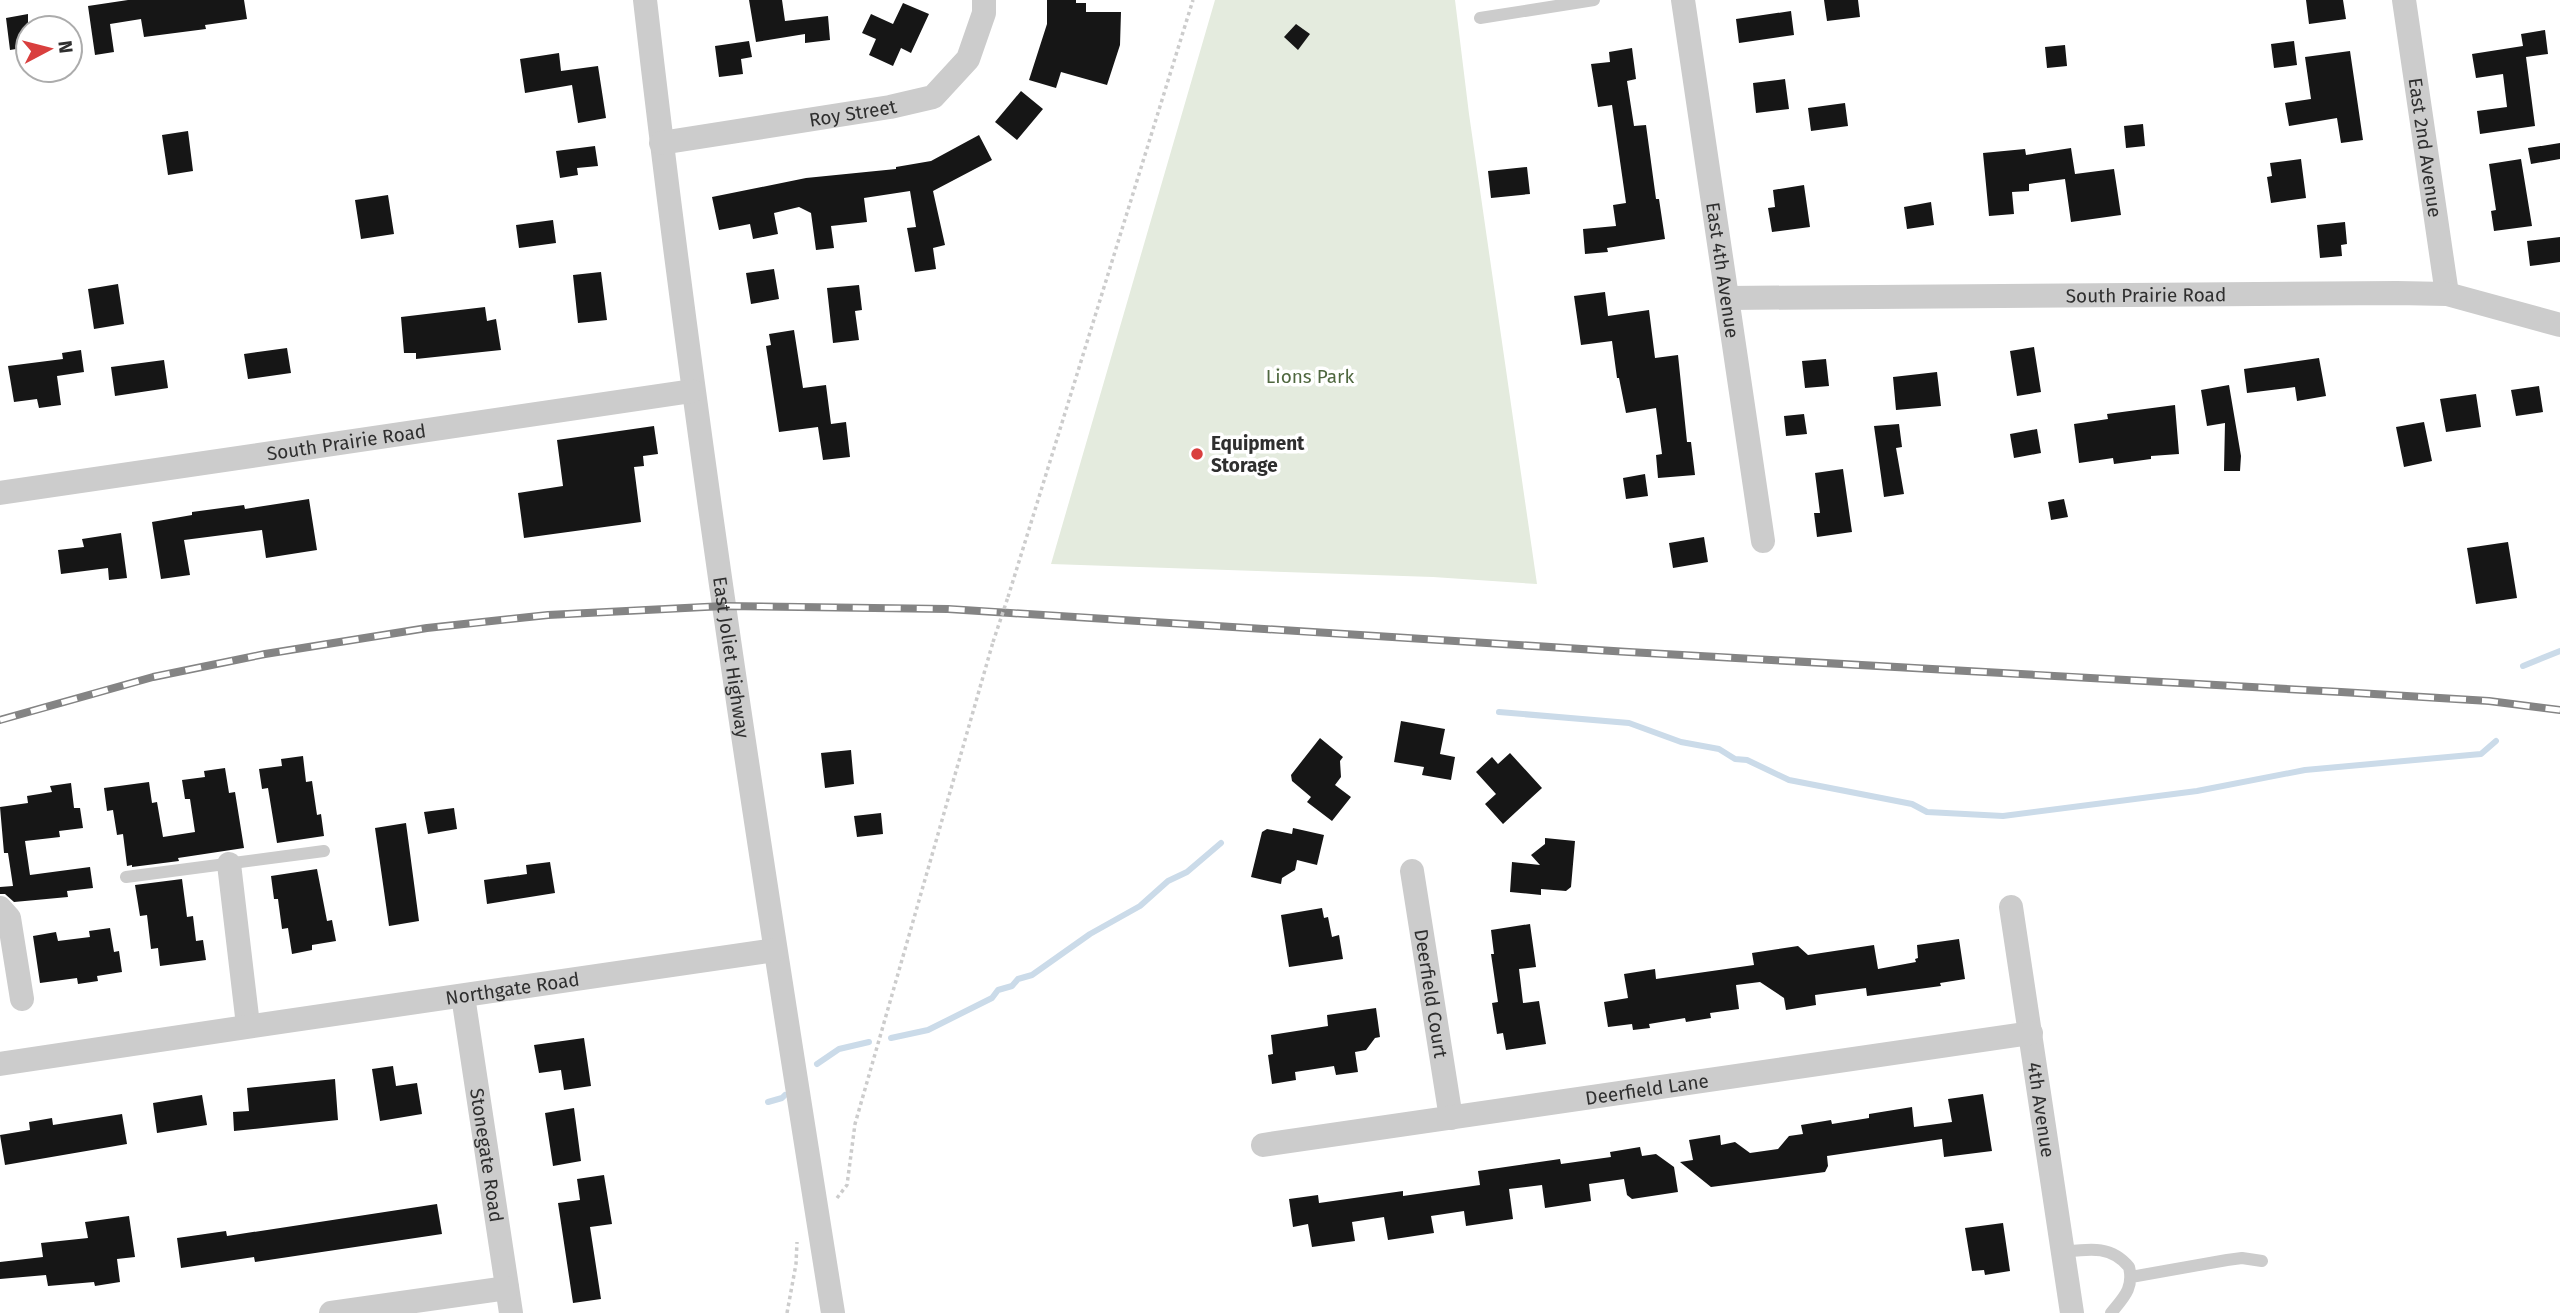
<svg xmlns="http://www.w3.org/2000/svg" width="2560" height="1313" viewBox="0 0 2560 1313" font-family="'Fira Sans',sans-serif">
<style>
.green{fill:#e4ebde}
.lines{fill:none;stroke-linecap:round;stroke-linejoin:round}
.stream{stroke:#cbdbe9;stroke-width:6}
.building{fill:#161616}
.path{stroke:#ccc;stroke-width:3.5;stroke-dasharray:3.5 3.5;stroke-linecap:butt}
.service{stroke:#ccc;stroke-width:12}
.minor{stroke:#ccc;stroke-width:24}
.rail-casing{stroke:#848484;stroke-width:8}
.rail{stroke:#fff;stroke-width:5;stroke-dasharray:16;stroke-linecap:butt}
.path-bridge{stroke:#ccc;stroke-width:3.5;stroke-dasharray:3.5 3.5;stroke-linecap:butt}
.poi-dot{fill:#d93f3e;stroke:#fff;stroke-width:2.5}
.labels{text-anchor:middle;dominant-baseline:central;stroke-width:7;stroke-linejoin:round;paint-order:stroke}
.street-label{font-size:19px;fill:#2f2f2f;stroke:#fff}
.park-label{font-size:19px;fill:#4f673f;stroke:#fff}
.poi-label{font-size:19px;font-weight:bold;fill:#2f2f2f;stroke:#fff;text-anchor:start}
</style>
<rect width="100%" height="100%" fill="#fff"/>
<!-- green -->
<path class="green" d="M1215 0H1455L1469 114 1537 584 1433 577 1051 564Z"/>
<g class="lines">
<!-- stream -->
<path class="stream" d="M2523 666 2560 651
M1499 712 1629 723 1681 742 1719 749 1735 759 1747 760 1789 780 1912 804 1927 812 2003 816 2197 791 2305 770 2481 754 2496 741
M891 1038 928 1030 992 998 998 990 1012 986 1018 979 1032 975 1090 934 1140 906 1168 881 1187 872 1221 843
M817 1064 839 1049 869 1042
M768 1102 782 1098 785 1095"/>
</g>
<!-- building -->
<path class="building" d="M128 0H244L247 19 205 25 206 29 144 37 141 19 110 24 114 52 95 55 88 6Z
M749 0H782L785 21 828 16 830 40 805 43V34L756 42Z
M1047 0H1076V3H1086V12H1121L1120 45 1107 85 1061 72 1056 88 1029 80 1047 24Z
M1824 0H1858L1860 17 1827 21Z
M2306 0H2343L2346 19 2309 24Z
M903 3 929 14 911 53 901 48 893 66 869 55 876 39 862 33 871 14 893 24Z
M1791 11 1794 35 1739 43 1736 19Z
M28 14V47L10 50 6 18Z
M1296 24 1310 34 1298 50 1284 37Z
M2545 30 2548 54 2526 57 2535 126 2480 134 2477 111 2507 107 2503 74 2476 78 2472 54 2523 46 2521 34Z
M749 41 752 57 741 59 743 74 719 77 715 46Z
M2294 41 2297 65 2274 68 2271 44Z
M2065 45 2067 66 2047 68 2045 47Z
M1632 48 1636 79 1627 81 1634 126 1646 125 1656 199H1659L1665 239 1607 248 1608 252 1585 254 1583 229 1616 226 1613 205 1626 203 1612 105 1598 107 1591 64 1610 62 1609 52Z
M2350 51 2363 140 2341 143 2337 118 2289 126 2285 103 2311 99 2305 57Z
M559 53 561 71 598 66 606 118 578 123 572 85 525 93 520 59Z
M1785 79 1789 109 1756 113 1753 83Z
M1021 91 1043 109 1017 140 995 122Z
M1845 103 1848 126 1811 131 1808 108Z
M2143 124 2145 146 2126 148 2124 126Z
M188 131 193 171 168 175 162 135Z
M979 135 992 160 933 191 945 245 933 248 936 269 915 272 907 228 916 227 910 191 864 198 867 222 831 226 834 248 816 250 811 213 799 207 774 213 778 234 753 239 750 224 719 230 712 197 806 178 896 169V167L931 161Z
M2560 143V159L2531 164 2528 148Z
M595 146 598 166 577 168 578 175 560 178 556 151Z
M2071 148 2075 174 2114 169 2121 215 2071 222 2065 179 2029 184V191L2012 192 2014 214 1989 216 1983 153 2025 149 2026 155Z
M2301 159 2306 198 2271 203 2267 177 2272 176 2270 163Z
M2521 159 2532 226 2494 231 2491 211 2496 210 2489 164Z
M1527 167 1530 194 1491 198 1488 171Z
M1804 185 1810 227 1772 232 1768 208 1775 207 1773 190Z
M388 195 394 234 361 239 355 200Z
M1931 202 1934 225 1907 229 1904 207Z
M553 220 556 243 519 248 516 225Z
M2345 222 2347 244 2341 245 2342 256 2320 258 2317 225Z
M2560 237V262L2530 266 2527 241Z
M774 269 779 299 751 304 746 273Z
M601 272 607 320 578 323 573 275Z
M118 284 124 324 94 329 88 289Z
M859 285 862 310 855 311 859 340 833 343 827 288Z
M1605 292 1608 316 1649 310 1655 358 1678 355 1687 442H1691L1695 475 1658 478 1656 455 1662 454 1656 408 1626 413 1619 378H1617L1612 341 1581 345 1574 296Z
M485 307 487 321 496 319 501 350 416 359V353H404L401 317Z
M794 330 803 388 826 385 831 424 846 422 850 457 823 460 818 427 779 432 766 346 771 345 769 334Z
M2034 347 2041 392 2017 396 2010 351Z
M287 348 291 373 248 379 244 354Z
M81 350 84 372 57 376 61 405 39 408 37 399 14 402 8 366 63 359 62 353Z
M2319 358 2326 396 2297 401 2295 387 2247 393 2244 369Z
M1826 359 1829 386 1805 388 1802 361Z
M164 360 168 388 115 396 111 367Z
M1937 372 1941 406 1896 410 1893 377Z
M2229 385 2241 456 2240 471H2224L2225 423 2207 426 2201 390Z
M2539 386 2543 412 2516 416 2511 390Z
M2476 394 2481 427 2446 432 2440 399Z
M2175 405 2179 454 2151 456V459L2114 464 2113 458 2079 463 2074 424 2108 419 2107 414Z
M1804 414 1807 434 1786 436 1784 416Z
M2424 422 2432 461 2404 467 2396 427Z
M1899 424 1902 447 1896 448 1904 494 1884 497 1874 426Z
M654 426 658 454 643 456 644 466 634 467 641 522 524 538 518 493 563 486 557 440Z
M2037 429 2041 453 2014 458 2010 434Z
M1843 469 1852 532 1817 537 1814 513H1820L1815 473Z
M1645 474 1648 496 1626 499 1623 478Z
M309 499 317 550 266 558 262 530 184 540 190 575 161 579 152 522 192 515V512L244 505 245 509Z
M2064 499 2068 517 2051 520 2048 502Z
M121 533 127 578 109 580 108 568 61 574 58 550 84 547 82 539Z
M1704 537 1708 562 1673 568 1669 543Z
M2508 542 2517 598 2476 604 2467 548Z
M1401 721 1445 729 1440 754 1455 757 1451 780 1422 775 1424 767 1394 762Z
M1320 738 1343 757 1340 761 1341 777 1335 785 1351 797 1332 821 1307 802 1311 797 1292 781 1291 775Z
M851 750 854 784 825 788 821 753Z
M1510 753 1542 788 1503 824 1485 804 1496 794 1476 772 1492 757 1498 764Z
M303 756 306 782 312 781 317 815 321 814 324 836 277 843 268 788 262 789 259 769 282 766 281 759Z
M225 768 229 793 235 792 244 848 178 858 179 861 132 867V865L127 866 123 834 117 835 113 810 107 811 104 788 149 782 152 803 157 802 163 837 195 832 190 799H185L182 780 205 777 204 771Z
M71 783 74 808H80L83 828 59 831 60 837 25 841 30 875 90 867 93 888 67 891 68 897 14 902 5 894H0V887L13 886 8 853H4L0 807 28 803 27 796 52 792 50 786Z
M454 808 457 829 428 834 424 812Z
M881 813 883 834 857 837 854 816Z
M406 823 419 921 389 926 375 828Z
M1293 828 1324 835 1317 865 1297 860 1295 870 1282 878 1281 884 1251 877 1262 832 1267 829 1292 834Z
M1545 838 1575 841 1571 887 1566 891 1541 889V895L1510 892 1512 862 1540 865 1531 855 1545 844Z
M550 862 555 893 487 904 484 880 527 874 526 865Z
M317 869 327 921 332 920 336 941 312 945V950L292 954 288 928 282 929 278 899H274L271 876Z
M182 879 187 917 193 916 196 941 203 940 206 960 160 966 158 948 151 949 147 915 140 916 135 885Z
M1322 908 1324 918 1328 917 1332 937 1339 935 1343 959 1289 967 1281 915Z
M1530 924 1536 967 1519 969 1523 1003 1539 1001 1546 1044 1506 1050 1503 1033 1497 1034 1492 1003 1498 1002 1491 954H1494L1491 930Z
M110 928 114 952 119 951 122 972 97 976 98 981 78 984 77 978 40 983 33 936 56 932 58 941 90 937 89 931Z
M1959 939 1965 979 1940 983 1941 986 1867 996 1866 988 1815 995 1816 1005 1786 1010 1784 998 1760 982 1736 985 1739 1009 1710 1013 1711 1018 1686 1022 1685 1018 1649 1024 1650 1028 1633 1030 1632 1024 1608 1027 1604 1002 1628 998 1624 974 1655 969 1656 979 1754 965 1752 953 1798 946 1808 955 1874 945 1878 969 1916 962 1915 959 1918 958 1917 945Z
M1376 1008 1380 1037 1375 1038 1366 1050 1355 1052 1358 1072 1336 1075 1334 1066 1295 1072 1296 1080 1272 1084 1268 1055 1273 1054 1271 1035 1328 1026 1327 1015Z
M584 1038 591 1086 564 1090 561 1070 539 1073 534 1045Z
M393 1066 396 1086 417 1083 422 1114 380 1121 372 1069Z
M335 1079 338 1120 234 1131 233 1112 249 1111 247 1088Z
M1983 1094 1992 1151 1944 1157 1942 1139 1827 1156 1828 1166 1825 1172 1711 1187 1680 1162 1693 1160 1689 1140 1720 1135 1721 1145 1735 1142 1750 1153 1778 1149 1789 1136 1803 1134 1801 1125 1831 1120 1832 1124 1869 1118V1114L1912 1107 1914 1127 1952 1122 1948 1099Z
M202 1095 207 1125 157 1133 153 1103Z
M574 1108 581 1161 553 1166 545 1113Z
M122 1114 127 1144 5 1165 0 1135 30 1130 29 1122 52 1118 53 1125Z
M1640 1147 1642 1156 1656 1154 1674 1167 1678 1192 1632 1199 1627 1195 1624 1179 1589 1184 1591 1201 1545 1208 1542 1185 1509 1189 1513 1219 1466 1226 1464 1211 1431 1216 1434 1233 1388 1240 1384 1217 1352 1222 1355 1241 1312 1247 1308 1224 1293 1227 1289 1199 1318 1195 1319 1203 1403 1191V1196L1480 1185 1478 1171 1560 1159 1561 1164 1611 1157 1610 1152Z
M604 1175 612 1224 590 1227 601 1299 573 1303 558 1203 580 1200 577 1179Z
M437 1204 442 1234 255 1262 254 1257 181 1268 177 1238 226 1231 227 1236Z
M129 1216 135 1257 117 1259 120 1282 95 1286 94 1282 48 1286 46 1275 0 1279V1262L43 1257 41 1243 88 1238 85 1222Z
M2003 1223 2010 1271 1985 1275 1984 1270 1972 1271 1965 1228Z"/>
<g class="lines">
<!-- path -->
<path class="path" d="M1008 597 1193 0
M837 1198 847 1185 855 1124 993 642
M787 1313 796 1264 797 1242"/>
<!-- service -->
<path class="service" d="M1480 18 1594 0
M126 877 324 851
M2063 1252C2089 1249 2111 1245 2129 1267 2134 1288 2124 1297 2111 1313
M2131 1277 2227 1260 2242 1258 2262 1261"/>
<!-- minor -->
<g class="minor">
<path id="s1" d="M645 0C695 439 763 876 833 1313"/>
<path id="s2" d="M1683 0 1763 541"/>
<path id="s3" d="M2404 0 2447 294"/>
<path id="s4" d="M661 143 890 107 933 97 968 59 984 13V0"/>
<path id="s5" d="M1728 298 2397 293 2447 294 2560 325"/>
<path id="s6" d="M0 493 692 391"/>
<path d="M229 864 248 1025"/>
<path id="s7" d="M1412 871 1451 1118"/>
<path id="s8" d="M2011 907 2072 1313"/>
<path d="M0 908 9 918 22 999"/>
<path id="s9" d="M463 996 511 1313"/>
<path id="s10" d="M0 1064C258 1024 517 988 775 950"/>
<path id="s11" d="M1263 1145 2031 1033"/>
<path d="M331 1313 507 1288"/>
</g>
<!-- rail casing -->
<g class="rail-casing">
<path id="rail" d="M0 720 153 677 265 654 427 628 548 615 724 606 948 609 1629 652 2341 692 2489 701 2560 710"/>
</g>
<!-- rail -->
<use href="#rail" class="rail"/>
<!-- path-bridge -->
<path class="path-bridge" d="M993 642 1008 597"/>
</g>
<!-- markers -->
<circle class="poi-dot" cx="1197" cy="454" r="7"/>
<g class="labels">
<!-- street labels -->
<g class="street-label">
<text stroke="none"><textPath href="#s4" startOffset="194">Roy Street</textPath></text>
<text stroke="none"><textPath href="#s3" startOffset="149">East 2nd Avenue</textPath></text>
<text stroke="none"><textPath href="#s2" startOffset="273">East 4th Avenue</textPath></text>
<text stroke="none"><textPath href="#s5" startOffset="418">South Prairie Road</textPath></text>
<text stroke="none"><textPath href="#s6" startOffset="350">South Prairie Road</textPath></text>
<text stroke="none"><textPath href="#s1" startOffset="663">East Joliet Highway</textPath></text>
<text stroke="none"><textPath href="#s10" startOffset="518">Northgate Road</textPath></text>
<text stroke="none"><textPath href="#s7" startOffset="124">Deerfield Court</textPath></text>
<text stroke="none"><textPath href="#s11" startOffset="388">Deerfield Lane</textPath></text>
<text stroke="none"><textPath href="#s8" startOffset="205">4th Avenue</textPath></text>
<text stroke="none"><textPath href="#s9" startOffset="161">Stonegate Road</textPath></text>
</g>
<!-- park labels -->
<g class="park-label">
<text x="1310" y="376">Lions Park</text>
</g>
<!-- poi labels -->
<g class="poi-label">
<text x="1211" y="443">Equipment<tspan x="1211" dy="22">Storage</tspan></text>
</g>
</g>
<!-- north arrow -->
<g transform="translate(49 49) rotate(83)"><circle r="33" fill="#ffffff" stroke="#acacac" stroke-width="2"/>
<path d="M0-5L12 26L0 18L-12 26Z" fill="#d93f3e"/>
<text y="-10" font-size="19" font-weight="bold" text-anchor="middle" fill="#2f2f2f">N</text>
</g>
</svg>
